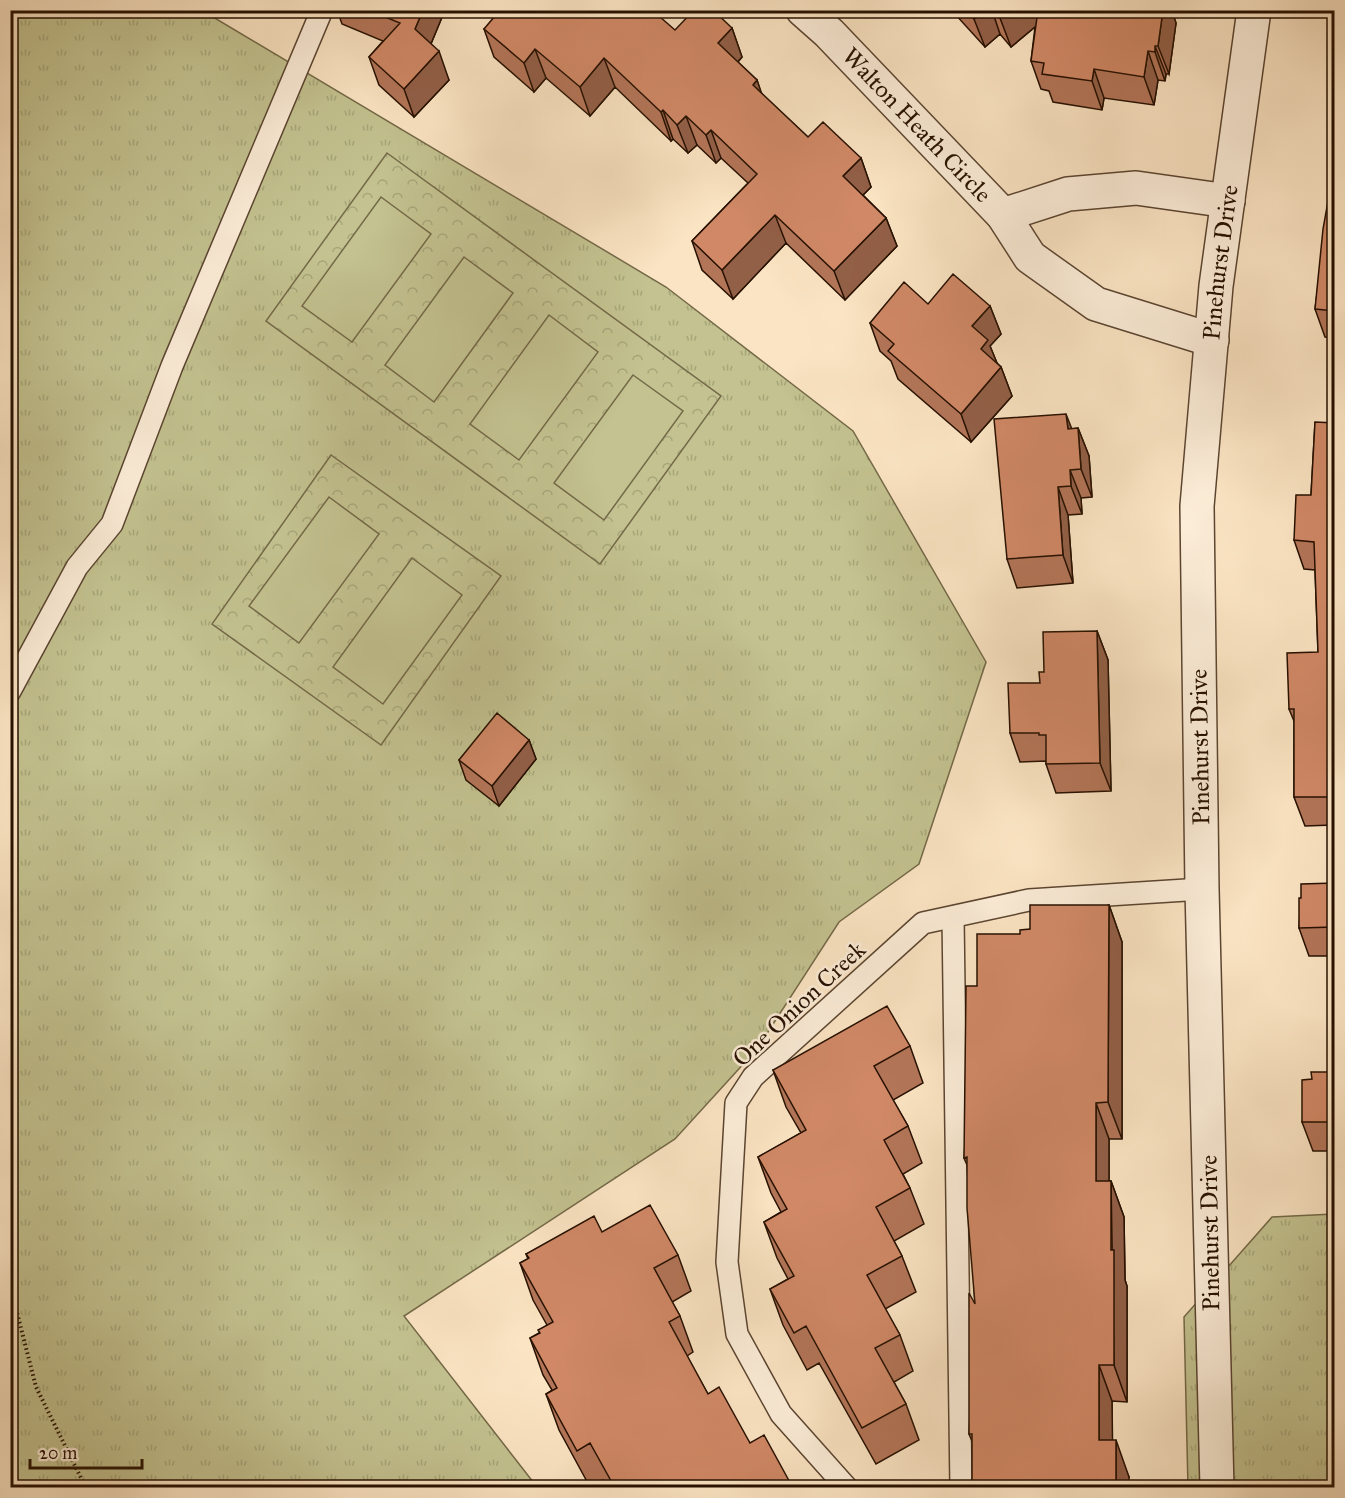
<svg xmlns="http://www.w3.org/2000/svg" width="1345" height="1498" viewBox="0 0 1345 1498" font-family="'IM FELL Great Primer',serif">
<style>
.grass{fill:url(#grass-tufts);stroke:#746948;stroke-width:1.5}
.park{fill:url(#park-crowns);stroke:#746948;stroke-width:1.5}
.pitch{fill:#c3c290;stroke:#746948;stroke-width:1.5}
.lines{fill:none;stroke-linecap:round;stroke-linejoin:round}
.service-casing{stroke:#5b4531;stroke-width:24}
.minor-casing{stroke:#5b4531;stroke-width:36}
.path{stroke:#261000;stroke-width:4;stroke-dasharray:1.5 3;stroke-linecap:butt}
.service{stroke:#fcedd8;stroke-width:21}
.minor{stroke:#fcedd8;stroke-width:33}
.wall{fill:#b37558;stroke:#261000;stroke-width:1.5}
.shaded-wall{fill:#925f47;stroke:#261000;stroke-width:1.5}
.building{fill:#d08866;stroke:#261000;stroke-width:1.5}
.labels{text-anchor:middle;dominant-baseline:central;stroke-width:5;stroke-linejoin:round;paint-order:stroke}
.street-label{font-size:24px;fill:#261000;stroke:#fcedd8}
</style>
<defs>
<pattern id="grass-tufts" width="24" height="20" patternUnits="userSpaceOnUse" patternTransform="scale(1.5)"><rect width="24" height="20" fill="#c3c290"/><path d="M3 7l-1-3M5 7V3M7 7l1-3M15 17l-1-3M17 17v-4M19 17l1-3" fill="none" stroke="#a7a67a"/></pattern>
<pattern id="park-crowns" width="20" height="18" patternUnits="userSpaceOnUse" patternTransform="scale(1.5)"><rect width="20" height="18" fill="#c3c290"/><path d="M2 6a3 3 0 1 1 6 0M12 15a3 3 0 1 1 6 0" fill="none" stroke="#a7a67a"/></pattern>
</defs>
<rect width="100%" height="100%" fill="#fbe4c3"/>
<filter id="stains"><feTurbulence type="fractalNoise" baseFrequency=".00333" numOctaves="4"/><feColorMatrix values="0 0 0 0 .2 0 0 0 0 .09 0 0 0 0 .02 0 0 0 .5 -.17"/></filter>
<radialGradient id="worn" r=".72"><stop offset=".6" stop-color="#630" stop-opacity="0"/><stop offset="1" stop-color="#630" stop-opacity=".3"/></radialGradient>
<!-- grass -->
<path class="grass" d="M11 11H203L666 287 853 431 986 662 919 864 839 922 757 1049 675 1139 404 1316 537 1487H11Z
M1334 1214V1487H1188L1184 1317 1272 1217Z"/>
<!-- park -->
<path class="park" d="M387 153 721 396 600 564 266 321Z
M331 455 501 576 381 745 212 624Z"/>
<!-- pitch -->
<path class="pitch" d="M381 197 431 234 352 342 302 306Z
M464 257 513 293 434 402 385 365Z
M549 315 598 352 519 460 470 424Z
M633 375 683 411 604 520 554 483Z
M329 497 379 534 299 643 249 606Z
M412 558 462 595 383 704 333 667Z"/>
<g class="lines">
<!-- service casing -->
<g class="service-casing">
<path id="service" d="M10 691 77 567 112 524 172 366 322 10
M953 917 961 1488
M847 1488 781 1414 737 1334 727 1262 736 1103 753 1077 923 923 1029 900 1202 889"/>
</g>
<!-- minor casing -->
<g class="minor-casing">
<g id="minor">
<path id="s1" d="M803 10 829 33 1003 215 1030 257 1096 304 1212 340"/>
<path d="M1003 215 1068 194 1136 188 1228 201"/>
<path id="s2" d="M1217 1488 1202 889 1197 506 1216 286 1254 10"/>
</g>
</g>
<!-- path -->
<path class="path" d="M10 1269 13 1297 36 1387 86 1488"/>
<!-- service -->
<use href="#service" class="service"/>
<!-- minor -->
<use href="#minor" class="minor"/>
</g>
<!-- wall -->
<path class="wall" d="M337 10H445L431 44 449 80 414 117 379 85 369 57 383 41 342 24Z
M949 10H1173L1174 14V17L1176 23 1169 74H1166L1165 81 1158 80 1154 105 1104 98 1102 110 1053 102 1049 91 1041 89 1031 61 1035 27 1011 47 1000 34 985 47 955 14 953 16Z
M732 28 742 57 738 62 757 80 761 93 808 137 861 158 871 187 863 195 886 218 897 246 845 300 786 243 733 299 702 270 692 241 748 183 721 158 716 163 697 145 688 153 673 139 671 141 615 87 590 116 546 78 534 92 494 57 484 29 675 30Z
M1335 144V338L1325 337 1315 309 1332 179Z
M928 304 990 306 1001 334 990 346 997 363 1001 367 1012 396 971 442 898 379 891 361 880 351 870 323Z
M1315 422 1333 825 1305 826 1294 797V721L1289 709 1318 652 1315 570 1304 569 1294 540 1311 495Z
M1078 428 1089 456 1092 497 1081 498 1082 514 1068 515 1073 583 1017 588 1007 559 1072 429Z
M1097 631 1108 660 1111 791 1056 793 1046 764V761L1020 762 1010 733 1040 683 1044 672Z
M529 740 536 759 499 806 466 780 459 760Z
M1335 883V956H1309L1299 928 1301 898Z
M1109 905 1122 942V1139H1109V1181H1111L1124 1217 1125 1280 1127 1286V1402L1112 1401V1440L1129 1477 972 1441 969 1434 975 1304 967 1165 964 1158 977 986 1020 934 1030 929Z
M910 1046 923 1083 893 1100 908 1126 922 1163 903 1174 910 1188 924 1224 894 1241 902 1256 916 1292 885 1309 900 1335 913 1371 894 1382 906 1404 919 1440 876 1464 819 1363 807 1370 783 1325 770 1289 788 1279 777 1258 764 1222 781 1212 771 1193 758 1157 801 1133 786 1107 773 1070Z
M1335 1072V1151H1313L1302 1122 1312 1079Z
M602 1232 678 1255 691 1291 672 1302 680 1316 693 1352 687 1356 708 1394 750 1443 793 1488H608L603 1480 590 1487 559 1430 546 1394 552 1390 543 1375 530 1338 539 1333 547 1325 533 1300 520 1263 528 1259 526 1254Z"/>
<!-- shaded-wall -->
<path class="shaded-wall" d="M423 10H445L425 58 415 29Z
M951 10H954L955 14 953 16Z
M984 10H992L1000 34 985 47 974 19Z
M1010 10H1045L1047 17 1011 47 1000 18Z
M1163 10H1173L1174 14V17L1176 23 1169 74 1158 46Z
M732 28 742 57 729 71 718 43Z
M1155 46 1166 74 1165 81 1155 52Z
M535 49 546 78 534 92 524 63Z
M439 51 449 80 414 117 404 89Z
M1148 51 1158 80 1154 105 1144 77Z
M604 58 615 87 590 116 580 87Z
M1094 69 1104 98 1102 110 1092 81Z
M757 80 767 109 753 85Z
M663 110 673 139 671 141 661 112Z
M686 116 697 145 688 153 677 125Z
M711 130 721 158 716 163 706 135Z
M861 158 871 187 854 204 843 176Z
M775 215 786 243 733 299 722 270Z
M886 218 897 246 845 300 834 271Z
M990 306 1001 334 990 346 999 368 991 377 972 326Z
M1001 367 1012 396 971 442 961 414Z
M1066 414 1077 442 1068 429Z
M1078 428 1089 456 1092 497 1081 469Z
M1070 470 1081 498 1082 514 1071 486Z
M1058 487 1068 515 1073 583 1063 555Z
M1097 631 1108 660 1111 791 1100 763Z
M529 740 536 759 499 806 492 786Z
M1109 905 1122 942V1139L1108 1102Z
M1096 1103 1109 1139V1218L1096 1181Z
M1111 1181 1124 1217 1125 1280 1127 1286V1402L1114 1365Z
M1099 1365 1112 1401 1113 1477 1099 1440Z
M1116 1440 1129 1477V1488H1116Z"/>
<!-- building -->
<path class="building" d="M368 10H423L415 29 439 51 404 89 369 57 400 23Z
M500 10H652L675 30 694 10H713L732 28 718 43 757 80 753 85 808 137 823 122 861 158 843 176 886 218 834 271 775 215 722 270 692 241 757 174 711 130 706 135 686 116 677 125 663 110 661 112 604 58 580 87 535 49 524 63 484 29Z
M967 10H984L974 19Z
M994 10H1010L1000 18Z
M1038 10H1163L1158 46H1155V52L1148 51 1144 77 1094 69 1092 81 1042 74 1044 63 1031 61Z
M1335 144V311L1315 309 1323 229 1332 179Z
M953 274 990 306 972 326 988 340 981 349 1001 367 961 414 888 351 894 344 870 323 904 282 928 304Z
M1066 414 1068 429 1078 428 1081 469 1070 470 1071 486 1058 487 1063 555 1007 559 994 419Z
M1315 422 1335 423V873L1332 797H1294V709H1289L1287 653 1318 652 1314 542 1294 540 1296 495H1311Z
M1097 631 1100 763 1046 764V735H1039V733H1010L1008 683H1040L1039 672H1044L1043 632Z
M497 713 529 740 492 786 459 760Z
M1335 883V927L1299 928V898H1301V884Z
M1030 905H1109L1108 1102 1096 1103V1181H1111V1250H1114V1365H1099V1440H1116V1488H972V1434H969V1293L975 1304 967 1208V1157L964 1158 966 986H977V934H1020V930L1030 929Z
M887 1006 910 1046 874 1066 908 1126 884 1140 910 1188 876 1207 902 1256 867 1275 900 1335 875 1348 906 1404 862 1428 806 1326 794 1333 770 1289 794 1276 764 1222 787 1209 758 1157 806 1130 773 1070Z
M1311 1072H1335V1122H1302V1080L1312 1079Z
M650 1205 678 1255 654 1268 680 1316 669 1322 708 1394 719 1387 750 1443 764 1435 793 1488H615L590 1443 577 1451 546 1394 557 1388 530 1338 540 1333 538 1330 553 1322 520 1263 529 1258 526 1254 594 1216 602 1232Z"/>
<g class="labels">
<!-- street labels -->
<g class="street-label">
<text stroke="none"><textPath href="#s1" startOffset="162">Walton Heath Circle</textPath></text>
<text stroke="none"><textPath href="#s2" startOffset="1227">Pinehurst Drive</textPath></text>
<text transform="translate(1200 747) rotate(-91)">Pinehurst Drive</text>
<text transform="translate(799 1004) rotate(-43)">One Onion Creek</text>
<text transform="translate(1210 1233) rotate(-91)">Pinehurst Drive</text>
</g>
</g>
<!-- margin -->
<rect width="1345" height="1498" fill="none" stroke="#fbe4c3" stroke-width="36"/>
<rect x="12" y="12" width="1321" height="1474" fill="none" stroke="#261000" stroke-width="3"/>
<rect x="18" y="18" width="1309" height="1462" fill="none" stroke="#261000" stroke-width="1.5"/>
<!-- scale -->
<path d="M30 1459v9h112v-9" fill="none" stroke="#261000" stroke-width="3"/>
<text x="39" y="1459" font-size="18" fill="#261000" stroke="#fcedd8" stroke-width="4.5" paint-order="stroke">20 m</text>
<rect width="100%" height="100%" filter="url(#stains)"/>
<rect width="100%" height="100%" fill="url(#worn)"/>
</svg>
